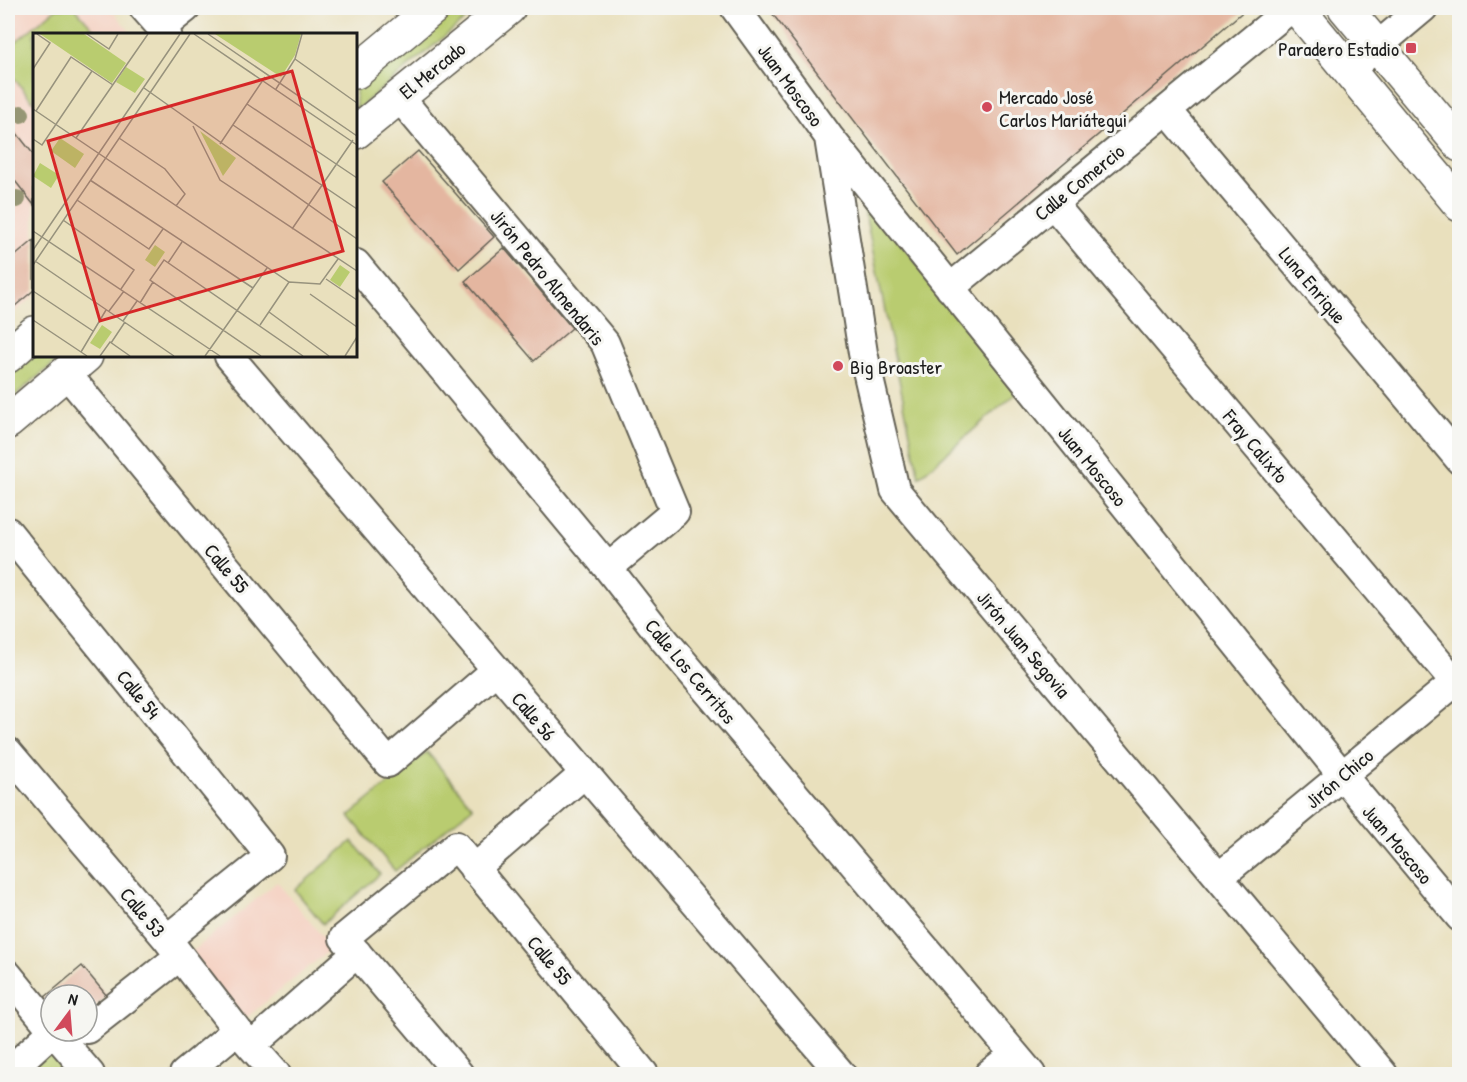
<svg xmlns="http://www.w3.org/2000/svg" width="1467" height="1082" viewBox="0 0 1467 1082" font-family="'Patrick Hand',sans-serif">
<style>
.built{fill:#f5d2c3}
.green{fill:#b9cc6f;stroke:#6a7446;stroke-width:1.5}
.building{fill:#e4b6a0}
.lines{fill:none;stroke-linecap:round;stroke-linejoin:round}
.minor-casing{stroke:#646154;stroke-width:32}
.secondary-casing{stroke:#646154;stroke-width:36}
.minor{stroke:#fff;stroke-width:28}
.secondary{stroke:#fff;stroke-width:33}
.tree{fill:#969674}
.poi-dot{fill:#d1495b;stroke:#f6f6f2;stroke-width:2}
.labels{text-anchor:middle;dominant-baseline:central;stroke-width:6;stroke-linejoin:round;paint-order:stroke}
.poi-label{font-size:20px;fill:#1c1c1c;stroke:#f6f6f2;text-anchor:start}
.street-label{font-size:20px;fill:#1c1c1c;stroke:#f6f6f2}
.inset-road{fill:none;stroke:#97927d;stroke-width:1.5}
.view{fill:#d62828;fill-opacity:0.15;stroke:#d62828;stroke-width:3}
.inset-edge{fill:none;stroke:#1c1c1c;stroke-width:3}
</style>
<rect width="100%" height="100%" fill="#f6f6f2"/>
<filter id="ink" filterUnits="userSpaceOnUse"><feTurbulence type="fractalNoise" baseFrequency=".0167" numOctaves="2"/><feDisplacementMap in="SourceGraphic" scale="12" xChannelSelector="R" yChannelSelector="G"/><feConvolveMatrix kernelMatrix="1 2 1 2 8 2 1 2 1" color-interpolation-filters="sRGB"/></filter>
<filter id="wash" filterUnits="userSpaceOnUse"><feTurbulence type="fractalNoise" baseFrequency=".008" numOctaves="4" result="noise"/><feDisplacementMap in="SourceGraphic" scale="24" xChannelSelector="R" yChannelSelector="G"/><feGaussianBlur stdDeviation="1.35" result="paint"/><feColorMatrix in="noise" values="0 0 0 0 0 0 0 0 0 0 0 0 0 0 0 0 0 1.4 0 .05"/><feComposite in="paint" operator="in"/></filter>
<g filter="url(#wash)">
<rect width="100%" height="100%" fill="#e9e0bd"/>
<!-- built -->
<path class="built" d="M21 8H110L132 34H34V296L8 318V19Z
M277 882 332 948 241 1022 187 956Z"/>
<!-- green -->
<path class="green" d="M57 8H75L98 34H34V103L8 71V48Z
M447 8H479L356 110V84Z
M860 189 1016 393 919 477Z
M34 348V356H63L8 401V370Z
M427 752 473 807 395 871 349 816Z
M352 841 380 874 323 924 295 890Z
M51 1050 72 1074H23Z"/>
<g id="blocks">
<!-- building -->
<path class="building" d="M768 8H1245L1246 9 957 255Z
M8 122 34 155V205L8 172Z
M418 151 494 237 459 269 382 182Z
M34 240V290L8 312V262Z
M504 248 572 328 534 361 465 281Z
M82 966 107 996 87 1013V995H51V1018L38 1003Z"/>
</g>
</g>
<g filter="url(#ink)">
<use href="#blocks" fill-opacity="0" stroke="#646154" stroke-width="1.5"/>
<g class="lines">
<!-- minor casing -->
<g class="minor-casing">
<path id="minor" d="M144 8 167 34
M735 8 829 137 1342 775 1460 917
M161 28 186 8
M1349 70 1423 8
M399 97 605 343 675 512 608 568
M1167 110 1460 460
M829 138 863 353 895 490 1383 1074
M1053 204 1460 688
M356 264 608 568 661 636 1031 1074
M950 288 1291 8
M229 356 841 1074
M66 373 388 763 496 670
M8 532 270 856 167 939
M8 752 167 939 237 1030 276 1074
M474 869 584 774
M1219 877 1460 678
M8 975 51 1028
M87 1029 180 956
M53 1031 90 1074
M251 1046 357 953
M8 1072 53 1031
M184 1074 237 1030
M459 1074 344 938 456 846 644 1074
M989 1074 1013 1055"/>
</g>
<!-- secondary casing -->
<g class="secondary-casing">
<path id="secondary" d="M1297 8 1460 205
M1345 8 1460 145
M356 72 433 8
M356 132 509 8
M8 356 34 333
M8 422 86 356"/>
</g>
<!-- minor -->
<use href="#minor" class="minor"/>
<!-- secondary -->
<use href="#secondary" class="secondary"/>
</g>
<!-- trees -->
<g class="tree">
<circle cx="21" cy="114" r="9"/>
<circle cx="17" cy="199" r="9"/>
</g>
</g>
<!-- markers -->
<g class="poi-dot">
<rect x="1405" y="42" width="12" height="12" rx="3"/>
<circle cx="987" cy="107" r="6"/>
<circle cx="838" cy="366" r="6"/>
</g>
<g class="labels">
<!-- poi labels -->
<g class="poi-label">
<text x="1399" y="48" text-anchor="end">Paradero Estadio</text>
<text x="999" y="96">Mercado José<tspan x="999" dy="23">Carlos Mariátegui</tspan></text>
<text x="850" y="366">Big Broaster</text>
</g>
<!-- street labels -->
<g class="street-label">
<text transform="translate(432 70) rotate(-39)">El Mercado</text>
<text transform="translate(791 85) rotate(54)">Juan Moscoso</text>
<text transform="translate(1079 182) rotate(-39)">Calle Comercio</text>
<text transform="translate(548 277) rotate(51)">Jirón Pedro Almendaris</text>
<text transform="translate(1313 285) rotate(50)">Luna Enrique</text>
<text transform="translate(1256 446) rotate(50)">Fray Calixto</text>
<text transform="translate(1093 466) rotate(51)">Juan Moscoso</text>
<text transform="translate(227 568) rotate(50)">Calle 55</text>
<text transform="translate(1024 644) rotate(50)">Jirón Juan Segovia</text>
<text transform="translate(691 671) rotate(50)">Calle Los Cerritos</text>
<text transform="translate(139 694) rotate(51)">Calle 54</text>
<text transform="translate(534 716) rotate(50)">Calle 56</text>
<text transform="translate(1339 778) rotate(-40)">Jirón Chico</text>
<text transform="translate(1398 844) rotate(50)">Juan Moscoso</text>
<text transform="translate(143 912) rotate(50)">Calle 53</text>
<text transform="translate(550 960) rotate(50)">Calle 55</text>
</g>
</g>
<!-- overview -->
<g transform="translate(33 33)">
<rect width="324" height="324" fill="#e9e0bd"/>
<path d="M7 1H51L93 30 79 50ZM182 1H268L262 22 248 44ZM93 34 112 46 102 60 83 49ZM167 98 203 125 190 143ZM27 105 51 121 42 135 18 118ZM7 130 26 142 18 155 0 143ZM122 212 132 219 122 234 112 227ZM307 232 317 239 307 254 297 247ZM69 292 79 299 67 316 57 310Z" fill="#b9cc6f"/>
<path class="inset-road" d="M54 1 76 16 85 1M161 1 324 112M175 1 324 103M262 26 324 70M0 36 17 10 4 1M111 55 324 206M243 56 262 26 269 1M214 71 324 145M0 76 256 249 287 251 305 226M3 78 38 24 80 52M200 92 324 176M160 93 187 147 324 238M43 105 115 1M86 105 132 136 152 161 143 173M0 106 9 112 59 38M187 111 232 44M57 147 220 255M44 167 116 216 130 196M30 187 101 237 88 256M259 196 320 107M0 198 187 323M0 217 147 1M2 228 141 323M135 230 149 209M0 232 157 1M293 246 324 267M0 258 60 298M277 261 324 294M107 270 120 249M76 278 91 258M236 279 296 323M0 287 54 323M90 288 104 268M227 292 256 249M78 310 92 289M48 319 73 277M67 323 77 309 97 323M172 323 234 235M228 323 117 247 131 227 270 323M312 323 324 304"/>
<path class="view" d="M259 38 310 218 67 288 15 108Z"/>
<rect width="324" height="324" class="inset-edge"/>
</g>
<!-- margin -->
<rect width="1467" height="1082" fill="none" stroke="#f6f6f2" stroke-width="30"/>
<!-- north arrow -->
<g transform="translate(69 1013) rotate(16)"><circle r="28" fill="#f6f6f2" stroke="#9f9f9c" stroke-width="1.5"/>
<path d="M0-4.5L10 22L0 15L-10 22Z" fill="#d1495b"/>
<text y="-9" font-size="16" font-weight="bold" text-anchor="middle" fill="#1c1c1c">N</text>
</g>
</svg>
